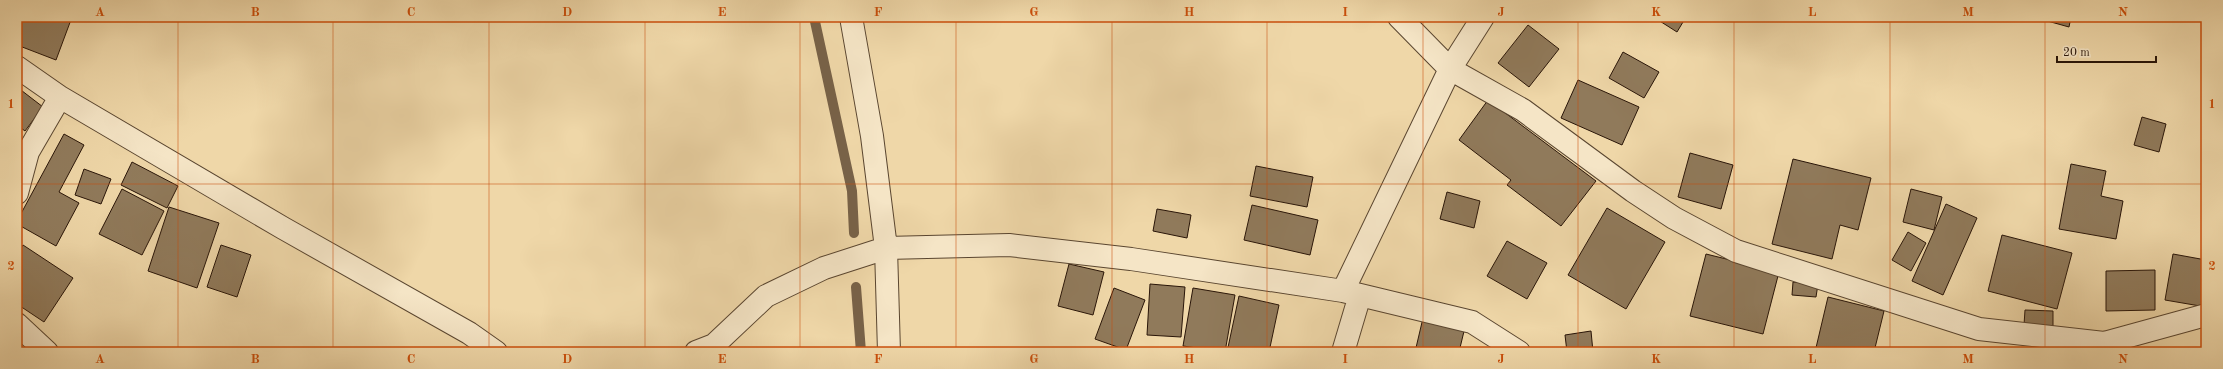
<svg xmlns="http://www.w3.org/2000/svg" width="2223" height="369" viewBox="0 0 2223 369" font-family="'Old Standard TT',serif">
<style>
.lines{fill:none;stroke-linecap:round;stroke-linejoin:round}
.stream{stroke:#786248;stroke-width:10}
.building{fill:#907a5b;stroke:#291508}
.minor-casing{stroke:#5a4630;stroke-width:24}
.minor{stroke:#f5e5c6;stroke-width:22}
.grid{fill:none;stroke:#cb4f0b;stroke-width:1;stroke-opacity:0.55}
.neatline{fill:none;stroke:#cb4f0b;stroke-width:1.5}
.grid-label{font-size:13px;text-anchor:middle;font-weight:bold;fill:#cb4f0b}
</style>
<rect width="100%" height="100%" fill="#efd7a8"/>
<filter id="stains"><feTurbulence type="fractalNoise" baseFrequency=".005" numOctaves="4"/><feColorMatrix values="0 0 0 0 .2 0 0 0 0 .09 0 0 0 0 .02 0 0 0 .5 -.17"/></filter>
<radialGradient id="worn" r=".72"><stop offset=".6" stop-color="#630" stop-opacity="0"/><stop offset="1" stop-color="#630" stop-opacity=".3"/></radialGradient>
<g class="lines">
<!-- stream -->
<path class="stream" d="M814 17 852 191 854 233
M856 287 861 352"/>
</g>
<!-- building -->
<path class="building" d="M20 17H72L56 60 17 45V24Z
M1656 17H1686L1677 32 1655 18Z
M2033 17H2071L2069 27Z
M1528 25 1559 49 1529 87 1498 63Z
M1623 52 1659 72 1644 98 1609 78Z
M1578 80 1639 107 1622 145 1561 118Z
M17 87 43 107 25 131 17 125Z
M1488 100 1596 181 1561 226 1507 185 1511 180 1459 140Z
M2142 117 2166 124 2159 152 2134 145Z
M64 134 84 145 59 192 79 203 56 246 17 224V221Z
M1690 153 1733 165 1721 209 1678 197Z
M1793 159 1871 178 1858 230 1840 225 1832 259 1772 244Z
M132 162 178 186 167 208 121 185Z
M2071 164 2106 171 2101 196 2123 201 2116 239 2059 229Z
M1256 166 1313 177 1307 207 1250 196Z
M84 169 111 179 101 204 75 195Z
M122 189 164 211 142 255 99 234Z
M1911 189 1942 197 1934 230 1903 222Z
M1447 192 1480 201 1474 228 1440 219Z
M1946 204 1977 218 1943 295 1912 281Z
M1252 205 1318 220 1310 255 1244 240Z
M169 207 219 223 197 288 148 271Z
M1607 208 1665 242 1626 309 1568 275Z
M1157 209 1191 215 1187 238 1153 231Z
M1908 232 1926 243 1911 271 1892 260Z
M2002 235 2072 253 2057 309 1988 291Z
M1507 241 1547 263 1527 299 1487 276Z
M23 245 73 278 44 322 17 304V254Z
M221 245 251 255 237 297 207 287Z
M1706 254 1779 272 1763 334 1690 316Z
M2173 254 2206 260V307L2165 300Z
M1069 264 1104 272 1093 315 1058 306Z
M2155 270V310L2106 311V271Z
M1793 282 1818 284 1816 297 1792 295Z
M1150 284 1185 287 1181 337 1147 335Z
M1114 288 1145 300 1126 350 1095 339Z
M1193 288 1235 295 1225 352 1183 346Z
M1239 296 1279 305 1269 352H1227Z
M1828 297 1884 311 1874 352H1815Z
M2025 310 2053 311V326L2024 325Z
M1423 318 1465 327 1459 352H1415Z
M1591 331 1593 352H1567L1565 335Z
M17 344 26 352H17Z"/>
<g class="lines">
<!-- minor casing -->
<g class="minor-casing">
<path id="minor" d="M851 17 872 136 886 248 889 352
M1399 17 1450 69 1523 110 1633 191 1674 218 1736 251 1979 329 2104 343 2206 315
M17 67 60 97 283 228 469 333 496 352
M17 193 28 152 60 97
M1360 295 1472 322 1519 352
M17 324 47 352
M696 352 714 345 766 296 824 268 886 248 1009 245 1131 259 1343 291
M1343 352 1360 295 1343 291 1450 69 1483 17"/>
</g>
<!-- minor -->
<use href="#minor" class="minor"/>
</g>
<!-- grid -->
<path class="grid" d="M178 17V352M333 17V352M489 17V352M645 17V352M800 17V352M956 17V352M1112 17V352M1267 17V352M1423 17V352M1578 17V352M1734 17V352M1890 17V352M2045 17V352M17 184H2206"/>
<!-- margin -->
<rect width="2223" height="369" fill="none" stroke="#efd7a8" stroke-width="44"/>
<!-- scale -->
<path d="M2057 56v6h99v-6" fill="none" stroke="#291508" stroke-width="2"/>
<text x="2063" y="56" font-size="12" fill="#291508" stroke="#f5e5c6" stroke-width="3" paint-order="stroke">20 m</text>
<rect x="22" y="22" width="2179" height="325" class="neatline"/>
<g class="grid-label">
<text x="100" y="16">A</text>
<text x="255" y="16">B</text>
<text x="411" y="16">C</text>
<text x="567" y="16">D</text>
<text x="722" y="16">E</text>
<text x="878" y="16">F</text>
<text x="1034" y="16">G</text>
<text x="1189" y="16">H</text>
<text x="1345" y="16">I</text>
<text x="1501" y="16">J</text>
<text x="1656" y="16">K</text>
<text x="1812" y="16">L</text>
<text x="1968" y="16">M</text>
<text x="2123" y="16">N</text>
<text x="11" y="108">1</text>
<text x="2212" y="108">1</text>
<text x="11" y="270">2</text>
<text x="2212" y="270">2</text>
<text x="100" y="363">A</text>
<text x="255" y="363">B</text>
<text x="411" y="363">C</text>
<text x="567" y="363">D</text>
<text x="722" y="363">E</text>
<text x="878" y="363">F</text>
<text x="1034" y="363">G</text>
<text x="1189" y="363">H</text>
<text x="1345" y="363">I</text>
<text x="1501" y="363">J</text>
<text x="1656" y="363">K</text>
<text x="1812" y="363">L</text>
<text x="1968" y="363">M</text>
<text x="2123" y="363">N</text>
</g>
<rect width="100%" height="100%" filter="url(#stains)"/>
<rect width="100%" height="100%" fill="url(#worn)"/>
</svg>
